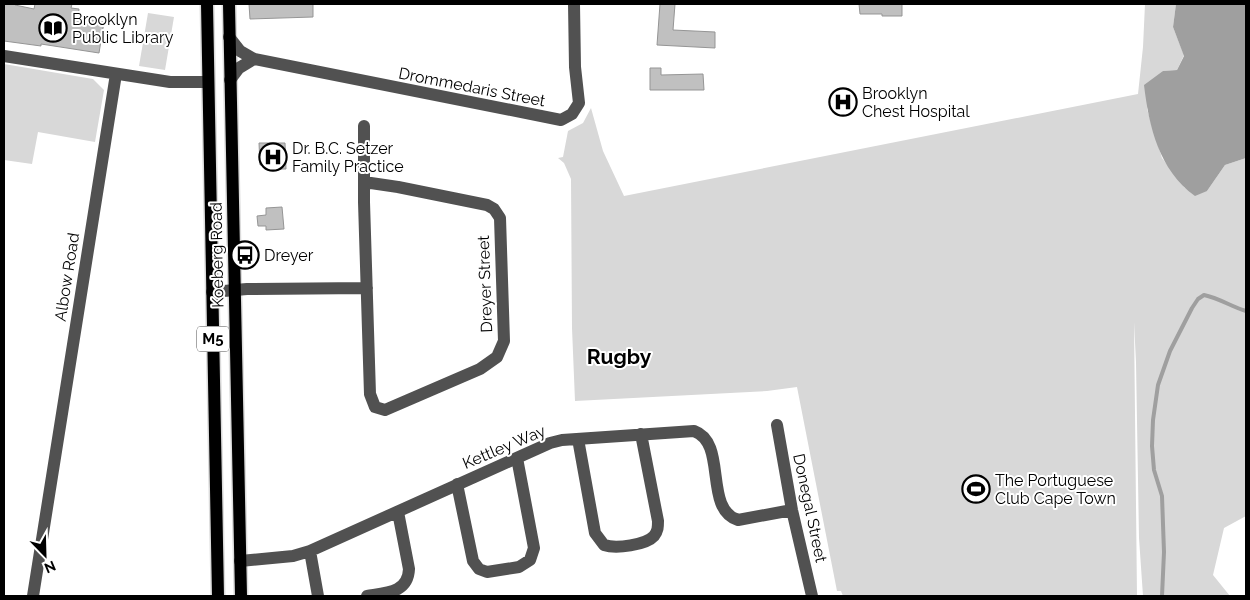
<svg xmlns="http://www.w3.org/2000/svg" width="1250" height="600" viewBox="0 0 1250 600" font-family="Raleway,sans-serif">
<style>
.green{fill:#d8d8d8}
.water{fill:#9f9f9f}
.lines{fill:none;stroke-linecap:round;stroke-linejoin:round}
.stream{stroke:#9f9f9f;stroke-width:4}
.building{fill:#c0c0c0;stroke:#959595}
.major-casing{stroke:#dbdbdb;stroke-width:15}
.minor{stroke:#515151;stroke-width:12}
.major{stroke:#000;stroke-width:12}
.labels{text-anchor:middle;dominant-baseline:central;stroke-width:4;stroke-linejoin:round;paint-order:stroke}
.shield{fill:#fff;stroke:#4c4c4c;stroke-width:1}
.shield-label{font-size:15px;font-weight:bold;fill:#000}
.poi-label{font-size:16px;fill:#000;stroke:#fff;text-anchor:start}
.street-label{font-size:16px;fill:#000;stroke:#fff}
.district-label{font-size:21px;font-weight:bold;fill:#000;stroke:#fff}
</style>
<rect width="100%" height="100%" fill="#fff"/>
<!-- green -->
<path class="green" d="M1145 4H1176L1173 27 1184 55 1177 70 1163 71 1147 109 1162 158 1185 188 1207 191 1225 165 1246 158V516L1224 528 1213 575 1230 596H1143L1139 538 1136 362 1134 322 1137 596H843L841 591H837L797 387 767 391 575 401 572 328 571 179 564 163 558 158 563 157 568 131 583 123 591 108 603 151 624 196 1138 94 1143 47Z
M148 13 174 17 165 70 139 66Z
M4 64 93 79 104 90 95 142 38 132 32 164 4 160Z"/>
<!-- water -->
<path class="water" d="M1176 4H1246V158L1225 165 1207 191 1195 196C1159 170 1149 127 1144 85L1163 71 1177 70 1184 56 1173 27Z"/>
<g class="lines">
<!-- stream -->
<path class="stream" d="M1162 596 1164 552 1162 496 1154 470 1152 446 1153 420 1158 385 1170 351 1192 308 1198 299 1204 295C1219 298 1232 307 1246 311"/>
</g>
<!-- building -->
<path class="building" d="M4 4H15V5L34 9 35 4H72L71 8 79 9 78 18 104 22 99 53 41 44V46L4 41Z
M249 4H313V17L250 19Z
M660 4H675L673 30 715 32V48L657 45Z
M859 4H902V16H882V14H860Z
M650 68H661V75L703 74 704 90H650Z
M259 143H285L286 169H272V165H260Z
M282 207 284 229 266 230V226H258L257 216 266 215V208Z"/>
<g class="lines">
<!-- major casing -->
<g class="major-casing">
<path id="major" d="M207 4 218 596
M229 4 241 596"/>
</g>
<!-- minor -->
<path class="minor" d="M229 37 240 51 254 59 561 120 572 114 579 103 575 67 574 4
M4 56 170 82H208
M230 80 239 68 254 59
M364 126V202L370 394 375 407 385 410 480 369 497 357 504 341 500 218 494 209 487 205 398 187 364 182
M212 292 247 289 367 288
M777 425 792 510 812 596
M578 439 595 533 604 545C616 549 646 545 654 536 658 531 658 527 658 521L641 434
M457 484 473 561 479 569 487 572 519 567 530 560 534 548 517 458
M310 551 318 596
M240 561 293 556 310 551 550 443 562 440 694 431C728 443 703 509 738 520L792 510
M33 596 116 74
M367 596C386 593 408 593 409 569L398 512"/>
<!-- major -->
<use href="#major" class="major"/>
</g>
<!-- icons -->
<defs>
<g id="library-ring" transform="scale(1.4375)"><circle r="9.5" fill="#fff" stroke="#000" stroke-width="1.5"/><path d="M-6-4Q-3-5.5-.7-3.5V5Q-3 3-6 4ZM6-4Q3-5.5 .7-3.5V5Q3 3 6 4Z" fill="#000"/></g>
<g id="hospital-ring" transform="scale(1.4375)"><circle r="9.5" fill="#fff" stroke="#000" stroke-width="1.5"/><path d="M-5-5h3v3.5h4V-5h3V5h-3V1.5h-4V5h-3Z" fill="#000"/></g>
<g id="bus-ring" transform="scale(1.4375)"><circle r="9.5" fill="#fff" stroke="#000" stroke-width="1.5"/><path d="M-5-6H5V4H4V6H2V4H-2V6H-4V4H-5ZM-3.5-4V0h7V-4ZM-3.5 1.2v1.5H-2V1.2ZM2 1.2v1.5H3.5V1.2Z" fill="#000"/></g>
<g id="stadium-ring" transform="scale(1.4375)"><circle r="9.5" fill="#fff" stroke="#000" stroke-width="1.5"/><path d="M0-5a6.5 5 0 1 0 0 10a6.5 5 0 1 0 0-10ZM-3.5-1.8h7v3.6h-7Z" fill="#000"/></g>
</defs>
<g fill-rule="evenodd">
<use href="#library-ring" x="53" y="28"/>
<use href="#hospital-ring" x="843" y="102"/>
<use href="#hospital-ring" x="273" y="157"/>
<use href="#bus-ring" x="245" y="255"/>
<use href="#stadium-ring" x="976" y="489"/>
</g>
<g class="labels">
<!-- shield labels -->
<rect class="shield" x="197" y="326.5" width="32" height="25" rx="4"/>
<g class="shield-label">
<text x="213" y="339">M5</text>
</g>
<!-- poi labels -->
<g class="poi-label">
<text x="72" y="19">Brooklyn<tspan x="72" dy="18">Public Library</tspan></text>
<text x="862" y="93">Brooklyn<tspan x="862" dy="18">Chest Hospital</tspan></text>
<text x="292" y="148">Dr. B.C. Setzer<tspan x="292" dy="18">Family Practice</tspan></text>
<text x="264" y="255">Dreyer</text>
<text x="995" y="480">The Portuguese<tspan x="995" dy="18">Club Cape Town</tspan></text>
</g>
<!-- street labels -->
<g class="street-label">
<text transform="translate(472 87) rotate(11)">Drommedaris Street</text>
<text transform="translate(217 255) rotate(-91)">Koeberg Road</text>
<text transform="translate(67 277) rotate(-81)">Albow Road</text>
<text transform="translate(485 284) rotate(-92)">Dreyer Street</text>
<text transform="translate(504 447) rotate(-23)">Kettley Way</text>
<text transform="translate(810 508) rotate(78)">Donegal Street</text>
</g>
<!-- district labels -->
<g class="district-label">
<text x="619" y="356">Rugby</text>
</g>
</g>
<!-- border -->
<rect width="1250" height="600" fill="none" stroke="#000000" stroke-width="10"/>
<!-- north arrow -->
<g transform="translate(45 555) rotate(157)" stroke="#ffffff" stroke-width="4" paint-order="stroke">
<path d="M0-4L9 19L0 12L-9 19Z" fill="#000000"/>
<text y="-8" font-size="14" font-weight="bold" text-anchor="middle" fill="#000000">N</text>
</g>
</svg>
